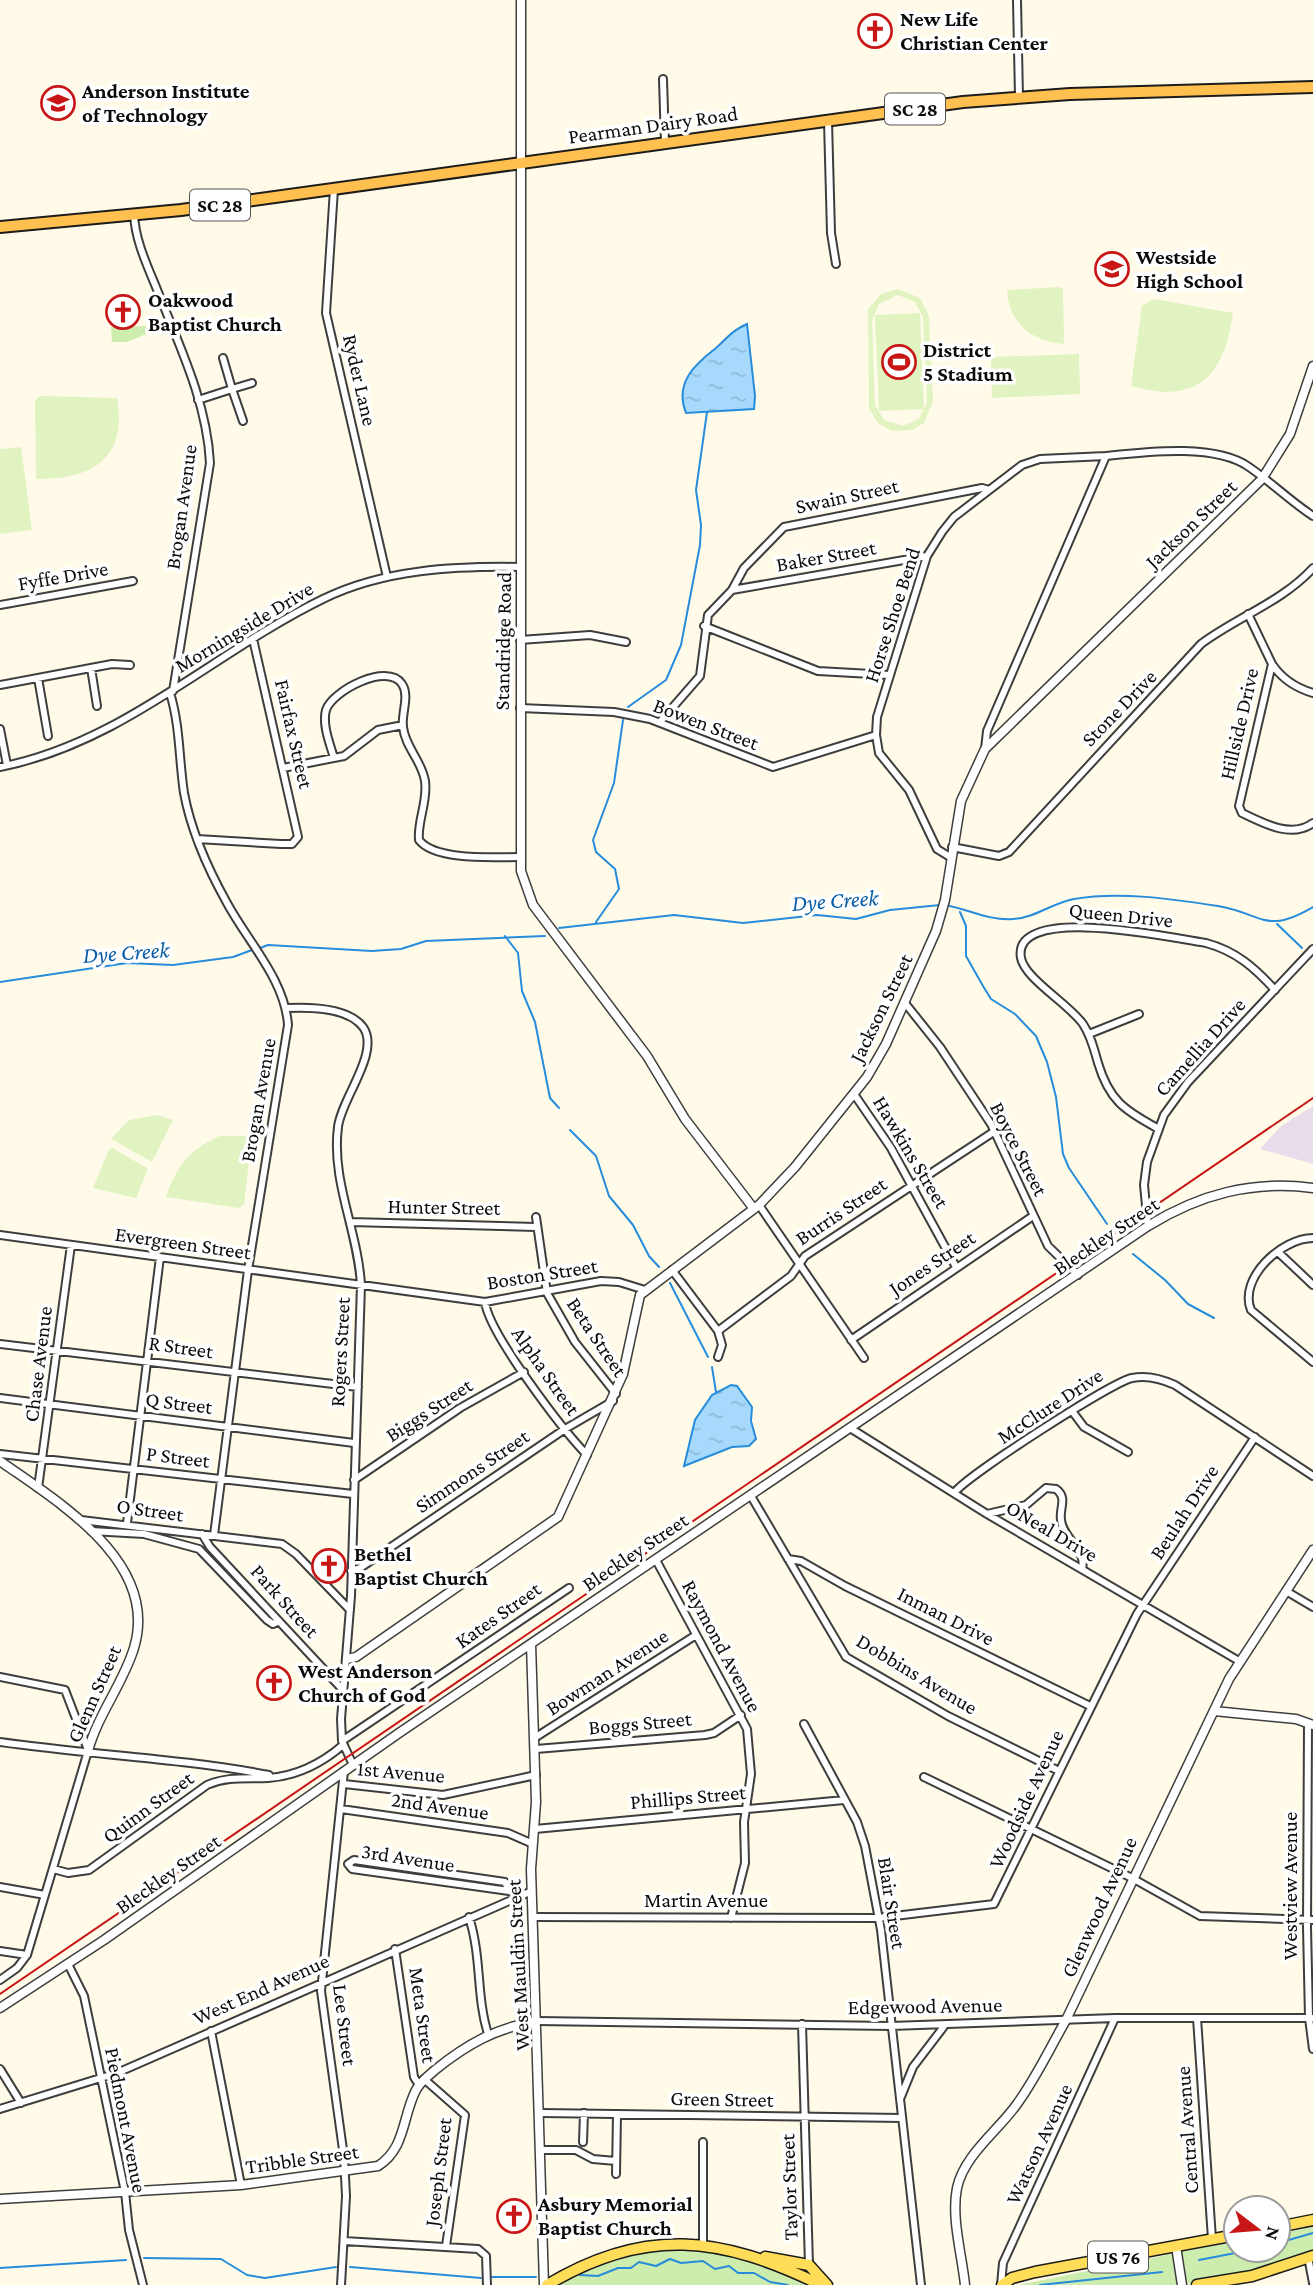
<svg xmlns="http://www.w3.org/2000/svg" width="1313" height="2285" viewBox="0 0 1313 2285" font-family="'Crimson Pro',serif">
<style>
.industrial{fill:#eaddeb}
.park{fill:#ccedae}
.pitch{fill:#e0f3c1;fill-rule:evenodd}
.water{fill:url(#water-ripples);stroke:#268cdb;stroke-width:2}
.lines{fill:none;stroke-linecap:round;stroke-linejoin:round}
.stream{stroke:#268cdb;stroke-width:2}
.minor-casing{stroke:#3e3e3e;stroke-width:10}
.tertiary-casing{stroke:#3e3e3e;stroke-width:11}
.primary-casing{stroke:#1c1c1c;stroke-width:13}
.trunk-casing{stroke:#1c1c1c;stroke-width:14}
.minor{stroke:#fff;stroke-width:6}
.tertiary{stroke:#fff;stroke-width:8}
.primary{stroke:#ffdd58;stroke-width:10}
.trunk{stroke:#ffc04f;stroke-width:10}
.rail{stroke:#c81617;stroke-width:2}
.labels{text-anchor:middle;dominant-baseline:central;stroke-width:7;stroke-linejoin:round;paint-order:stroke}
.shield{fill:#fff;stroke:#545454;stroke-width:2}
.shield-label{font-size:19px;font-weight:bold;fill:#0b0b0b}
.poi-label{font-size:21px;font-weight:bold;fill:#0b0b0b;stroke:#fff;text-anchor:start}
.street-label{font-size:21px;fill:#0b0b0b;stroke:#fff}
.water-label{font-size:23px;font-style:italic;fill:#095ca7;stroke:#fff}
</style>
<defs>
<pattern id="water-ripples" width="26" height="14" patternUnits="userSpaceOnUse" patternTransform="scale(1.75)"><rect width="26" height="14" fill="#a7d9fd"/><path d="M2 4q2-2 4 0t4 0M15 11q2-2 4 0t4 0" fill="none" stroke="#8eb9d8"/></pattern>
</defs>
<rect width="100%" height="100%" fill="#fffbe8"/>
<!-- industrial -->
<path class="industrial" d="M1313 1106V1164L1260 1149 1281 1126Z"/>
<!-- park -->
<path class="park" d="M146 326V334L127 342H112L111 327Z
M1313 2227V2251L1250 2274 1179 2285H1018L1236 2241V2250H1278V2234Z
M657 2248C710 2250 760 2259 807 2285H558C590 2265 621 2257 657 2248Z"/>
<!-- pitch -->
<path class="pitch" d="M1059 287 1063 289 1064 344C1032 341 1009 324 1007 290Z
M898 289 920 298 929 316 933 401 924 423 912 430 892 431 878 423 869 408 868 309 881 294ZM898 295 915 302 923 317 927 402 919 419 903 426 884 420 875 405 872 321 879 304Z
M1154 299 1233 313C1224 376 1198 405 1131 386L1142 306Z
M920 313 924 409 879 411 875 315Z
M1079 354 1080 394 992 398 991 357Z
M40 396 117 398C128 460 90 480 36 479L35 401Z
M21 447 32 530 0 534V449Z
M157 1115 173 1120 152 1162 111 1139 129 1120Z
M220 1136H252L244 1204 239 1208 166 1197C177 1166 189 1149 220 1136Z
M113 1148 148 1169 136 1198 93 1188 109 1149Z"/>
<!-- water -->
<path class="water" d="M747 324 755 396 754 409 686 413C674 383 695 364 716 348 726 339 734 329 747 324Z
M731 1385 737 1386 752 1407 751 1421 756 1439 749 1446 732 1447 684 1466 695 1420 712 1395Z"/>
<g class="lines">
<!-- stream -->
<path class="stream" d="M628 707 666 680 681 645 700 545 701 525 696 490 707 412
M945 905C968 909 989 921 1013 919 1035 918 1052 903 1074 899 1119 891 1172 899 1218 906 1264 914 1265 935 1313 907
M960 912 966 926V956L983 986 991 999 1015 1014 1036 1036 1047 1062 1056 1097 1063 1154 1069 1168 1107 1224
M596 922 619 889 615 869 596 852 593 840 614 783 623 720
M1277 924 1302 948
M559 928 674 915 743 923 817 915 856 919 890 910 940 905
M505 936 518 953 522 991 535 1022 550 1098 559 1108
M260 948 268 945 372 951 401 949 426 941 545 936
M0 982 127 963 173 965 233 957 252 950
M570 1130 596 1156 609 1196 633 1225 649 1256 659 1267
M1133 1254 1165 1280 1188 1304 1214 1318
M670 1283 708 1357
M712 1367 716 1392
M1278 2243 1313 2233
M144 2258 221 2259 247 2275 265 2278 336 2267
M1199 2260 1251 2250
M350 2267 481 2278
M0 2268 126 2260
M580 2275 598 2276 618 2268H631L639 2262 656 2266 670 2259 681 2263 703 2261 715 2269 729 2266 738 2273H754L770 2282 788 2285
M492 2277H536
M1040 2285 1162 2272"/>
<!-- minor casing -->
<g class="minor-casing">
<path id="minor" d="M1017 0 1019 97
M663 79 665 143
M828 121 831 233 836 264
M334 189 326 313 387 577
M134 214C135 241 148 267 158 292 180 347 207 403 210 463L173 691
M223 358 232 389 252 383
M198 400 232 389 243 421
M1106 456C1145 452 1215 443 1249 467 1271 482 1290 501 1313 516
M732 590 927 556
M0 605 133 581
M1248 614 1272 664 1239 806 1242 813C1263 823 1291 839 1313 823
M704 626 818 671 889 675
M520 640 590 635 626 642
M1272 664C1282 679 1296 688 1313 693
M91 668 97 706
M38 678 48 736
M0 685 112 664 130 665
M170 693C180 725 179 760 184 793 191 831 208 869 227 903 248 942 285 980 288 1025L248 1270 214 1535
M520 708 614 712 650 719 773 767 876 735
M660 722 700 676 708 615 732 590 744 568 784 527 982 488 989 490
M0 729 7 765
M334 758C330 744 322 725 326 710 332 691 387 662 402 684 410 696 401 714 403 727 405 747 422 761 425 781 428 802 417 821 419 840 435 861 494 857 519 857
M0 767C123 743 214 652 323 599 384 569 455 566 521 567
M283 768 344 756 378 730 403 725
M197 839 281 844H292L298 837 253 639
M952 847 999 856 1009 852 1201 644C1237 617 1282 602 1313 568
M950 857 937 849 909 790 879 753 876 735 877 717 927 556 942 532 954 517 1022 465 1040 459 1106 456 987 731 985 749
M905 1003 940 1047 991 1124 1048 1246 1078 1275
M287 1008C309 1007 348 1007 363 1027 381 1052 341 1099 338 1127 331 1181 358 1231 361 1285L351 1596 341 1719 342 1741 353 1765
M1089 1034 1139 1014
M854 1094 891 1148 956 1267
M1157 1128C1124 1110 1109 1100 1098 1063 1094 1049 1091 1036 1083 1024 1069 1004 1025 979 1021 958 1011 902 1179 939 1206 943 1236 951 1255 968 1275 990
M759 1205 864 1358
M536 1217 547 1293 575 1342 616 1394
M351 1222 536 1227
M1148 1226 1144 1185 1147 1162 1164 1115 1188 1082 1313 949
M0 1235 485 1302 601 1281 619 1282 645 1290
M1313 1238C1282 1238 1238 1278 1251 1310L1313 1362
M1279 1253 1313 1285
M672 1270 718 1331 722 1345 718 1357
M485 1302C489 1334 563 1430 587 1455
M718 1331 791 1276 805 1256 995 1131
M851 1340 1033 1216
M0 1344 358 1387
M0 1398 354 1443
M1072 1411 1084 1427 1128 1452
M850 1428 987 1514 1239 1661
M0 1454 353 1494
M354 1480 460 1408 524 1372
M38 1488 71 1245
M955 1492C968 1475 1112 1382 1132 1378 1146 1375 1162 1379 1175 1385L1313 1476
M751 1496 846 1657 948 1716 1059 1771
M987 1514 1026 1505 1046 1488 1056 1489C1068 1498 1059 1508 1061 1520 1063 1539 1087 1549 1082 1569
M81 1520 282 1544 296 1554 350 1610
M127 1523 160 1257
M91 1531 144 1534 199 1549 267 1620 273 1624 279 1621
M202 1534 210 1547 343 1690
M788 1559 801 1561 845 1586 1090 1706
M656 1560 747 1729 751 1774 744 1822 745 1863 731 1918
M351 1571 360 1568 565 1429 613 1401
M1286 1591 1313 1607
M0 1677 65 1690 88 1750
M1308 1723 1307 1927 1309 2018 1313 2049
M804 1724 857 1822 865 1846 881 1930 921 2285
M536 1737 696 1635
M342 1741 569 1588
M0 1742C90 1755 180 1758 269 1775
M536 1749 705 1735 714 1733 741 1715
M924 1777 1132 1878 1200 1916 1313 1920
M344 1784 443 1795 536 1775
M341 1809 508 1833 533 1844
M535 1829 844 1800
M53 1869 68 1873 89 1870 207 1785C228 1776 246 1779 268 1778 297 1776 321 1764 343 1745
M0 1887 45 1895
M509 1891 505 1882 354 1860 348 1864 352 1869 509 1891 521 1895
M469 1917C482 1958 476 1996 488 2034
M534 1917 878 1918 994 1904 1137 1614 1255 1437
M395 1949 414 2077 419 2085
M0 1951 27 1955
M68 1964 84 1996 125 2192 129 2230 143 2285
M0 1980 17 1968 27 1955 88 1751
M1197 2018 1212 2239
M537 2021 891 2026 1115 2018H1313
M802 2024 809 2265
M211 2031 241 2185
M0 2069 21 2103
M424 2079 465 2115 446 2246
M900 2099 913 2067 945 2025
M0 2109 117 2073 532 1891
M541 2113 902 2118
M583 2142 584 2113
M703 2142V2246
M542 2150H576L593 2159 616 2161
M616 2174 617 2114
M344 2241 478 2249 486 2256 487 2285
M1308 2257 1313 2283
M341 2285 346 2196 344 2157 321 1991 344 1771
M1001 2285 1003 2263 1115 2018"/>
</g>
<!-- tertiary casing -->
<g class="tertiary-casing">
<path id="tertiary" d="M521 0V871L533 905 647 1056 685 1119 754 1209
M0 1461C58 1502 160 1562 134 1648 123 1684 98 1714 88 1751
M531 1644 536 1802 531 1869 544 2285
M347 1659 356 1657 558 1517 623 1374 640 1295 759 1205 795 1167 867 1077 886 1044 936 931 945 900 961 801 985 749 1262 479 1290 434 1313 366
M1214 1711 1296 1719 1313 1725
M0 2008 104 1940 399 1733 1148 1226C1200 1194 1253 1180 1313 1188
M0 2199 241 2185 378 2166C406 2148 402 2117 416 2090 420 2082 428 2076 435 2070 467 2044 496 2028 537 2021
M1176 2246 1182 2285
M965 2285C962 2255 951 2218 957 2188 964 2155 998 2131 1017 2104 1036 2078 1050 2048 1066 2020L1229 1679 1313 1550"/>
</g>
<!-- primary casing -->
<g class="primary-casing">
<path id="primary" d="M1278 2227 1313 2220
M765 2257 809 2265 827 2285
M547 2285C645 2226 721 2236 821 2285
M1002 2285 1012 2278 1035 2272 1236 2235
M1197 2285 1252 2276 1313 2256"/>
</g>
<!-- trunk casing -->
<g class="trunk-casing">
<path id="trunk" d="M0 227 181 210 963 102 1070 94 1313 87"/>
</g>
<!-- minor -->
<use href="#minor" class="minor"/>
<!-- tertiary -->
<use href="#tertiary" class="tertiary"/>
<!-- primary -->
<use href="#primary" class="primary"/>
<!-- trunk -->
<use href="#trunk" class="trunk"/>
<!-- rail -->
<path class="rail" d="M0 1994 1313 1098"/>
</g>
<!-- icons -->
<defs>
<g id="church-ring" transform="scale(1.75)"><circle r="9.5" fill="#fff" stroke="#c81617" stroke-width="1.5"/><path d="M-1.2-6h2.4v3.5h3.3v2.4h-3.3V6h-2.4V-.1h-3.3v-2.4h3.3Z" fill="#c81617"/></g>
<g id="school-ring" transform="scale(1.75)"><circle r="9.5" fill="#fff" stroke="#c81617" stroke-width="1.5"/><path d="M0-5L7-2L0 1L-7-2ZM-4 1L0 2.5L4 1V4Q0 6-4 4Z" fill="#c81617"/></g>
<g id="stadium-ring" transform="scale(1.75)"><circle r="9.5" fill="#fff" stroke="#c81617" stroke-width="1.5"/><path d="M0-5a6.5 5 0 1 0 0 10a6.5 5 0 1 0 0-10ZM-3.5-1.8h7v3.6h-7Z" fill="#c81617"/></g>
</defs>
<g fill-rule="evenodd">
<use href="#church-ring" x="875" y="31"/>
<use href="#school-ring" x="58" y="103"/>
<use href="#school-ring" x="1112" y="269"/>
<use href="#church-ring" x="123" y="312"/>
<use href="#stadium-ring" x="899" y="362"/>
<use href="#church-ring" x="329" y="1566"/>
<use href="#church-ring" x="274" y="1683"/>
<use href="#church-ring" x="514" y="2216"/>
</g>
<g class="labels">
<!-- shield labels -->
<g class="shield">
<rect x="885" y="93.5" width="60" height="31" rx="5"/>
<rect x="190" y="189.5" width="60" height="31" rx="5"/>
<rect x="1088" y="2241.5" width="60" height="31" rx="5"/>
</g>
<g class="shield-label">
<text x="915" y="109">SC 28</text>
<text x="220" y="205">SC 28</text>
<text x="1118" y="2257">US 76</text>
</g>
<!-- poi labels -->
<g class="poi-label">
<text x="900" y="19">New Life<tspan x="900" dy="24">Christian Center</tspan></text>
<text x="82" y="91">Anderson Institute<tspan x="82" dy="24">of Technology</tspan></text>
<text x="1136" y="257">Westside<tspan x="1136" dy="24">High School</tspan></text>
<text x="148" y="300">Oakwood<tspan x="148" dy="24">Baptist Church</tspan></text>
<text x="923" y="350">District<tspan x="923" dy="24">5 Stadium</tspan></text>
<text x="354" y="1554">Bethel<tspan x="354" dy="24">Baptist Church</tspan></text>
<text x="298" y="1671">West Anderson<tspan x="298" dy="24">Church of God</tspan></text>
<text x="538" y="2204">Asbury Memorial<tspan x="538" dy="24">Baptist Church</tspan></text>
</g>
<!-- street labels -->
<g class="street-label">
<text transform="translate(653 125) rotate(-8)">Pearman Dairy Road</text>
<text transform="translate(360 380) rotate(77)">Ryder Lane</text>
<text transform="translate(847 496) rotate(-12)">Swain Street</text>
<text transform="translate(181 507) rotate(-82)">Brogan Avenue</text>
<text transform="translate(1191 524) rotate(-44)">Jackson Street</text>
<text transform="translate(826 556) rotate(-10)">Baker Street</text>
<text transform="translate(63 576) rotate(-10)">Fyffe Drive</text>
<text transform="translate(892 615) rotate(-72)">Horse Shoe Bend</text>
<text transform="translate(244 627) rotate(-31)">Morningside Drive</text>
<text transform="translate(503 641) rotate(-89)">Standridge Road</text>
<text transform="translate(1119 708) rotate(-46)">Stone Drive</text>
<text transform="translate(706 724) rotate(21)">Bowen Street</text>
<text transform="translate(1239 724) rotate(-77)">Hillside Drive</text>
<text transform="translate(294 734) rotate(77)">Fairfax Street</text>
<text transform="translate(1121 915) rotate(6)">Queen Drive</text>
<text transform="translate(881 1008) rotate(-64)">Jackson Street</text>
<text transform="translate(1200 1047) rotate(-48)">Camellia Drive</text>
<text transform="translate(258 1100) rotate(-80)">Brogan Avenue</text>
<text transform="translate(1019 1149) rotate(63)">Boyce Street</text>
<text transform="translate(911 1152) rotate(59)">Hawkins Street</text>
<text transform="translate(444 1207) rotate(1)">Hunter Street</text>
<text transform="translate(841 1211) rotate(-34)">Burris Street</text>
<text transform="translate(1106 1236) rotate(-34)">Bleckley Street</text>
<text transform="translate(183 1243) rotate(8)">Evergreen Street</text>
<text transform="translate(932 1263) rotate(-34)">Jones Street</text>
<text transform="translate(542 1274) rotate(-9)">Boston Street</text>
<text transform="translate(597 1337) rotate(56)">Beta Street</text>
<text transform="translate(181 1347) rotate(8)">R Street</text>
<text transform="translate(340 1352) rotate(-87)">Rogers Street</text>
<text transform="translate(38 1364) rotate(-83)">Chase Avenue</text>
<text transform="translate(546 1371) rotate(55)">Alpha Street</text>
<text transform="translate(179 1403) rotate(7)">Q Street</text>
<text transform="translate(1050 1406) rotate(-33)">McClure Drive</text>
<text transform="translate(429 1410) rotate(-33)">Biggs Street</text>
<text transform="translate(178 1457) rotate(7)">P Street</text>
<text transform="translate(472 1471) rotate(-34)">Simmons Street</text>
<text transform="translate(150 1510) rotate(8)">O Street</text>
<text transform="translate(1184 1512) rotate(-57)">Beulah Drive</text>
<text transform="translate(1052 1531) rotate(30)">ONeal Drive</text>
<text transform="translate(635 1552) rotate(-34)">Bleckley Street</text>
<text transform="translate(285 1601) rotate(48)">Park Street</text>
<text transform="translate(498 1615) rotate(-35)">Kates Street</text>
<text transform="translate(946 1616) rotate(27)">Inman Drive</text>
<text transform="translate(722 1646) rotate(62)">Raymond Avenue</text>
<text transform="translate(607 1672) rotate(-33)">Bowman Avenue</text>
<text transform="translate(917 1674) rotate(31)">Dobbins Avenue</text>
<text transform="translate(94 1694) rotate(-66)">Glenn Street</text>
<text transform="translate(640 1723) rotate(-5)">Boggs Street</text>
<text transform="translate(401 1772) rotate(5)">1st Avenue</text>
<text transform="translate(688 1797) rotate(-5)">Phillips Street</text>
<text transform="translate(1026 1799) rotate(-65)">Woodside Avenue</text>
<text transform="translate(440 1806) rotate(8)">2nd Avenue</text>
<text transform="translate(148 1807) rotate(-36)">Quinn Street</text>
<text transform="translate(408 1858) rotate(9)">3rd Avenue</text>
<text transform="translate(168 1874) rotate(-35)">Bleckley Street</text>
<text transform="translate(1290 1886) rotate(-90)">Westview Avenue</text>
<text x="706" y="1900">Martin Avenue</text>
<text transform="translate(892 1903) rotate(81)">Blair Street</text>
<text transform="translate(1099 1907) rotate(-65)">Glenwood Avenue</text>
<text transform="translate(518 1965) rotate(-93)">West Mauldin Street</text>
<text transform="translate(261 1989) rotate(-24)">West End Avenue</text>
<text transform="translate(925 2006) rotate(-1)">Edgewood Avenue</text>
<text transform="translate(423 2015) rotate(82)">Meta Street</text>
<text transform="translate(345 2025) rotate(83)">Lee Street</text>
<text transform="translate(722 2099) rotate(1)">Green Street</text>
<text transform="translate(126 2120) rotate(79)">Piedmont Avenue</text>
<text transform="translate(1187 2130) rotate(-94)">Central Avenue</text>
<text transform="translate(1039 2144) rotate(-65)">Watson Avenue</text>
<text transform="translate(302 2159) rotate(-8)">Tribble Street</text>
<text transform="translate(438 2172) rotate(-83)">Joseph Street</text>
<text transform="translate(789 2187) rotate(-92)">Taylor Street</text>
</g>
<!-- water labels -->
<g class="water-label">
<text transform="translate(835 900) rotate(-4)">Dye Creek</text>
<text transform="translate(126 952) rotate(-4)">Dye Creek</text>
</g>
</g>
<!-- north arrow -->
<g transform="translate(1257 2229) rotate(106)"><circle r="33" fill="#ffffff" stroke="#9d9d9d" stroke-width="2"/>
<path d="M0-5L12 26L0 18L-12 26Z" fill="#c81617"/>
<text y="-10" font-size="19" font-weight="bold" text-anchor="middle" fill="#0b0b0b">N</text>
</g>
</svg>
